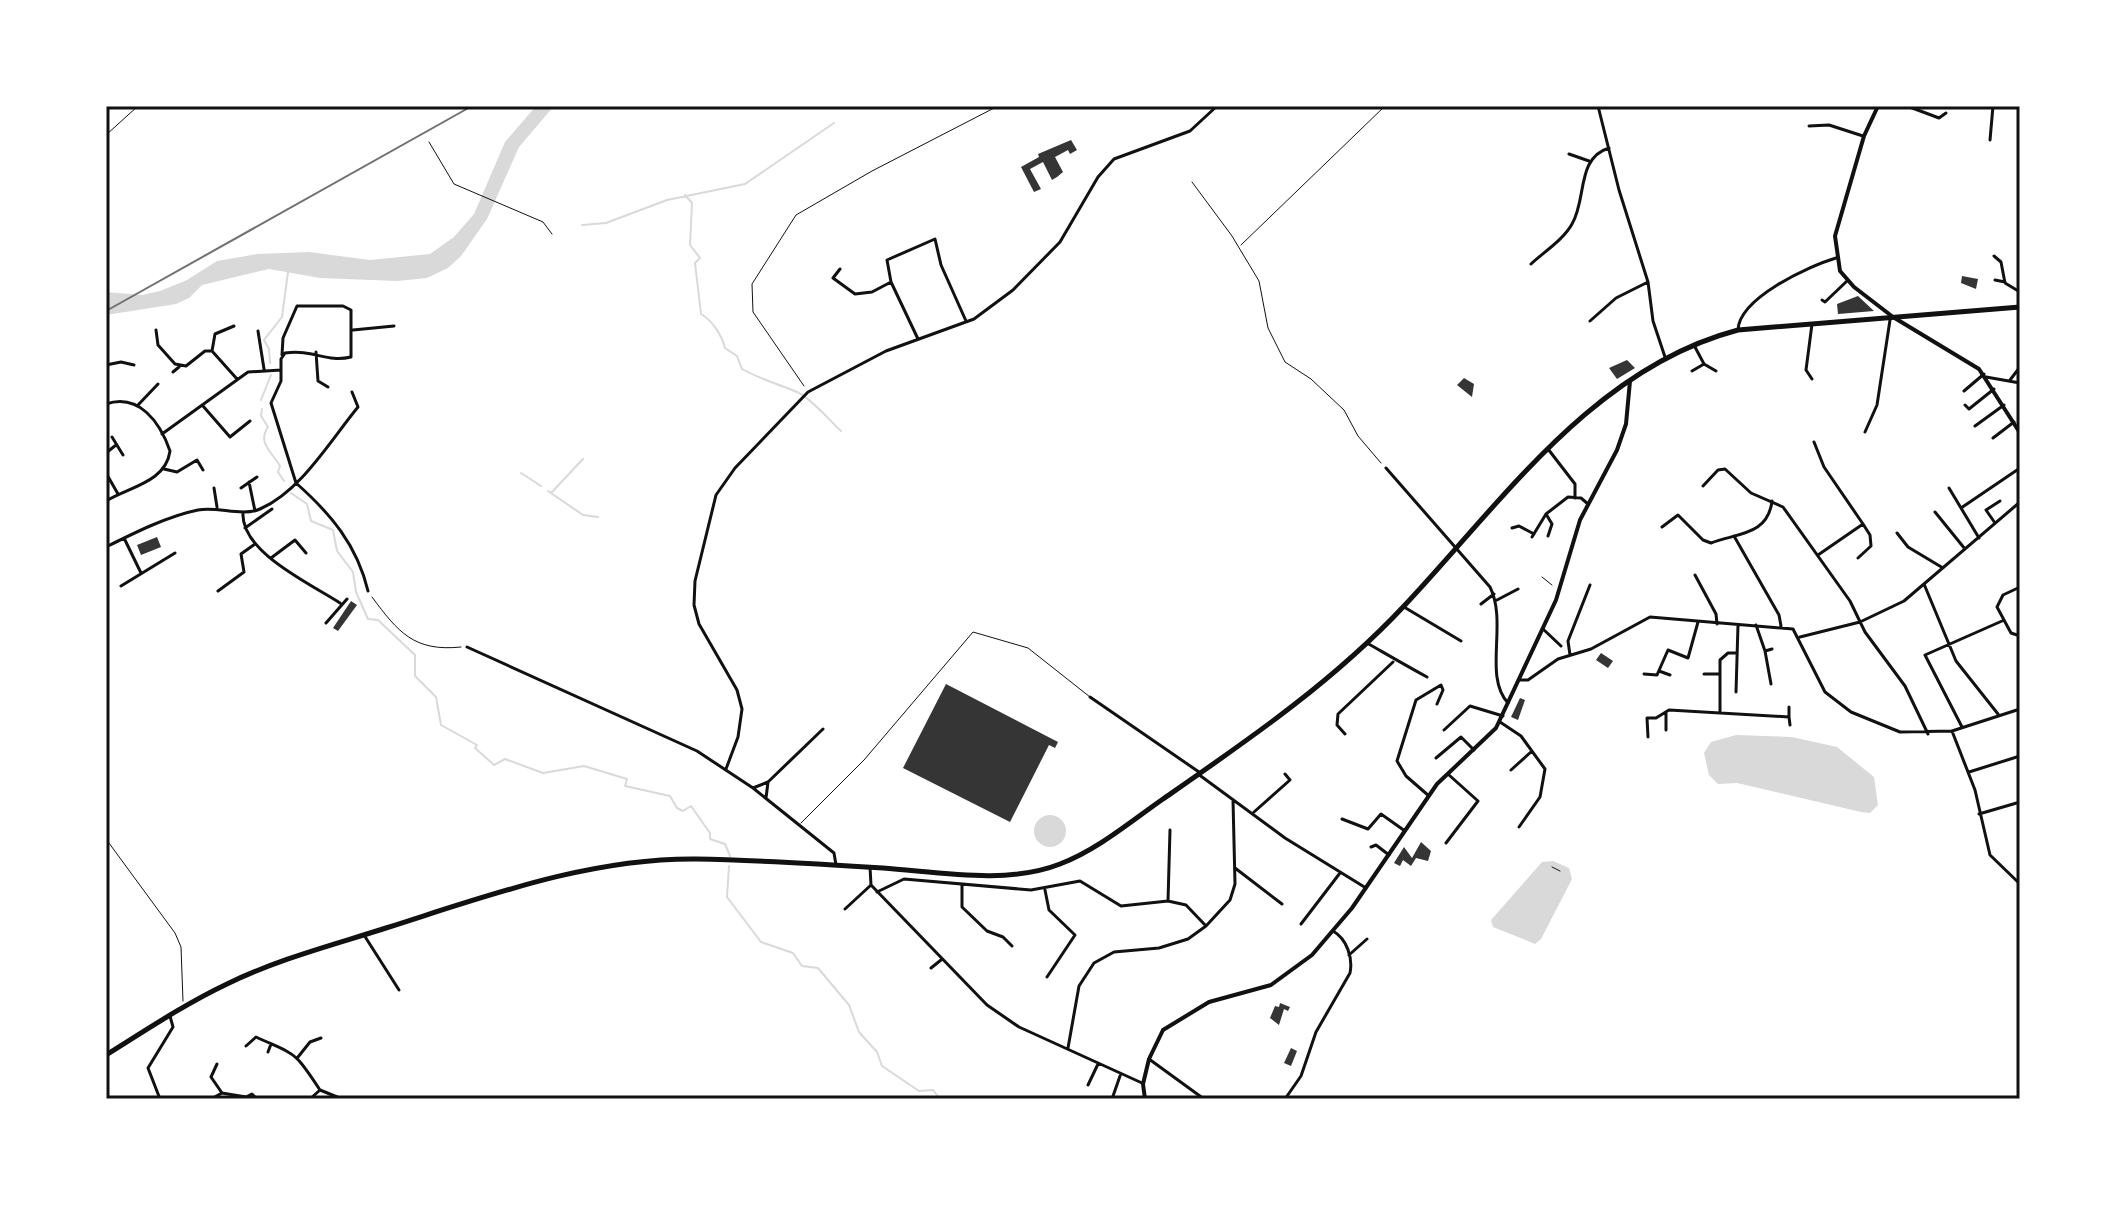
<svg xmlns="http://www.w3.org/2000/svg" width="2126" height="1205" viewBox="0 0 2126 1205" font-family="'PT Sans',sans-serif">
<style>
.water{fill:#d9d9d9}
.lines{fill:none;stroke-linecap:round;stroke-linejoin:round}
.stream{stroke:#d9d9d9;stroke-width:2}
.building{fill:#353535}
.path{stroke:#111;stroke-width:1}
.service{stroke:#111;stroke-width:1}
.minor{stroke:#111;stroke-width:3}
.tertiary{stroke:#111;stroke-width:4}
.secondary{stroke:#111;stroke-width:4}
.primary{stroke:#111;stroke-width:5}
.rail{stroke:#707070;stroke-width:2}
.neatline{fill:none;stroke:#111;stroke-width:3}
</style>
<rect width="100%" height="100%" fill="#fff"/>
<!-- water -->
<path class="water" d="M536 106H554L519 147 487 219 461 256 448 268 427 278 397 281 320 278 269 269 202 285 189 298 176 304 106 315V292L142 295 160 291 187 280 217 261 257 254 309 252 370 260 430 254 454 237 474 214 505 142Z
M1736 735 1792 737 1837 747 1874 777 1878 805 1870 813 1861 812 1737 783 1718 784 1709 775 1704 753 1711 742Z
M1034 831a16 16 0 1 1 32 0a16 16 0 1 1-32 0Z
M1553 861 1569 868 1572 879 1541 939 1535 944 1493 927 1491 920 1542 862Z"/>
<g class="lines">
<!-- stream -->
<path class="stream" d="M685 195 692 203 690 245 700 258 695 263 701 314C713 321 722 336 725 348L737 356 742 369C760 379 778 384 797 392 811 398 829 420 841 431
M582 225 606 223 667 200 745 184 834 123
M270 363 269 349 264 340 282 317 288 272
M261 400 271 375
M262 409 261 416 268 427C257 443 272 452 280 466L278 472 284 481
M521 473 541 486
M548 491 583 515 598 517
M552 492 583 459
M291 493 307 504 311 521 333 530 337 551 353 572 356 592 368 619 378 620 415 655V676L436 697 441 725 477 745 475 748 494 765 505 759 543 773 584 766 627 779 625 786 670 796 677 808 683 811 691 806 710 833V839L725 844 730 856
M729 866 727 897 761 942 793 953 802 966 818 968 849 1005 859 1032 877 1052 882 1066 919 1091 933 1090 940 1099"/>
</g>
<!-- building -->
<path class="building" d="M1071 140 1077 150 1070 154 1068 150 1055 157 1063 172 1057 177 1052 180 1043 162 1030 169 1041 189 1034 192 1021 167 1039 157 1038 154Z
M1962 276 1978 279 1976 289 1961 283Z
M1858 296 1874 311 1838 314 1837 304Z
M1627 360 1635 368 1617 379 1609 368Z
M1464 378 1474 384 1472 397 1457 385Z
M157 537 161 547 141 555 137 545Z
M351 601 357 605 338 631 333 628Z
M1601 653 1613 661 1608 668 1596 660Z
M946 684 1058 742 1055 748 1049 745 1010 822 903 768Z
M1520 698 1525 700 1518 720 1511 717Z
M1421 842 1431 851 1428 861 1416 858 1411 866 1403 860 1400 866 1394 863 1404 847 1412 858Z
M1280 1003 1290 1007 1288 1011 1284 1009 1279 1025 1270 1018 1275 1006 1279 1007Z
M1291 1048 1297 1051 1291 1066 1284 1063Z"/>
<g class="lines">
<!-- path -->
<path class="path" d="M106 135 138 106
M1192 182 1232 236 1259 281 1268 328 1285 362 1311 379 1344 410 1358 436 1381 463
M1241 245 1385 106
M804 386 753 312 752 284 796 215 872 171 998 106
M1542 577 1552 585
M372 597C398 632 414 652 461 647
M106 839 175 933 181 947 183 1001
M1552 867 1560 871"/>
<!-- service -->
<path class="service" d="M429 142 454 184 543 222 552 234
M801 823 864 760 973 632 1028 648 1090 697"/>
<!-- minor -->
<path class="minor" d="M1598 106 1619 190 1648 282 1653 321 1665 357
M1907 106 1939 118 1946 113
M1809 126 1829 125 1863 136
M1990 140 1993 106
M1569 154 1589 161
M1994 256 2001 262 2005 283 2020 292
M1531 264C1544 252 1564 239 1572 224 1587 199 1576 158 1609 148
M840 269 833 278 855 294 872 292 891 282
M1995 280 2005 282
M1822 300 1825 302 1847 281
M1590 321 1616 298 1648 282
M156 330 158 345 175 364 186 366 205 351H212L237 379
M353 330 394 326
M1738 330C1739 298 1809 266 1836 258
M258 331 264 369
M918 339 891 282 887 260 935 239 941 265 966 321
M1695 347 1704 364 1716 371
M212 351 215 334 234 326
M316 352 318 381 328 387
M282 355 283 338 297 306H343L351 310V357C326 363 314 349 285 353L281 359V381L271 403 296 483
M106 365 121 362 134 365
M1692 371 1704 364
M173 372 179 367
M1986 377 2020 383
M1812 379 1806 370 1812 324
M2010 380 2020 367
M1964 391 1984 374
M106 404C139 393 160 422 170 451 166 482 129 487 106 501
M138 405 158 384
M1965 405 1969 409 1994 389
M203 406 230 437 250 421
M1975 426 2004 405
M1865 432 1877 405 1890 320
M162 434 248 372 281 370
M112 437 123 455
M1993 438 2014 422
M1814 442 1824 467 1863 524 1818 555
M1548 449 1575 484V498
M106 453 116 445
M1386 468 1490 587C1508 623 1483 676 1508 703
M164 469 177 472 197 460 203 470
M106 473 118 494
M249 482 255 511
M296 483C331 514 357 545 368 591
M1703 486 1718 470 1725 469 1751 493 1783 507 1850 601 1865 632 1905 686 1928 734
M214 488 217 507
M241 488 257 477
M1949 488 1979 538
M1961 508 2020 468
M243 512C240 552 311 584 340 603
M1935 512 1965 549
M1546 514 1552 524 1548 536
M1995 523 1986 510 2000 501
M1662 527 1678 515 1703 540 1711 543C1738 533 1768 535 1772 501
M245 528 272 509
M1512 528 1519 526 1534 534
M1897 533 1908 547 1943 568
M1734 536 1779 615 1781 626
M1532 537 1546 514 1568 497 1581 498 1588 504
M124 538 141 573
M106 547C134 533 168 516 198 510 218 506 241 517 260 509 301 491 330 441 358 407L352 392
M271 558 295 540 306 553
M1858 558 1871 546 1870 535 1863 524
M1695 575 1716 614 1717 624
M1924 584 1956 661 1998 714
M121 586 175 553
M2020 587 2003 595 1997 607 2011 633 2020 636
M218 591 244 572 241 554 255 544
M1497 600 1518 589
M1481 604 1494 594
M1404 607 1461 641
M326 623 347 599
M1756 625 1765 651 1772 649
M1543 629 1561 646
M1800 637 1860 622 1904 601 2020 502
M1367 643C1388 655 1405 665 1427 677
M467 647 697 751 753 788 834 853 836 865
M1765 651 1771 684
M1570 655 1568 641 1590 585
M1659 671 1670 675
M1644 674 1657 675 1668 650 1688 658 1698 622
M1704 674H1720
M1519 680H1528L1558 659 1591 649 1650 617 1793 629 1825 692 1851 712 1900 732 1952 731 2020 709
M1736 692 1738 625
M1090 697 1199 772
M1666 712V730
M1720 713V660L1728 653H1737
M1789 717 1790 725
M1500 722 1521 736 1545 769 1540 797 1519 827
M1962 727 1925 655 2002 621
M1444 730 1470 706 1503 716
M1952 731 1975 790 1990 855 2020 884
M1345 734 1337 725 1338 714 1393 662
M1648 737 1647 718H1656L1669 710 1789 717V707
M1436 758 1461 737 1474 750
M726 769 738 737 742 709 737 690 699 624 694 605 695 581 716 495 735 468 808 392 886 351 974 319 1013 290 1060 242 1098 177 1114 159 1190 131 1217 106
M1511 770 1532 751
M1969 772 2020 756
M1198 774 1285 838 1366 888
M753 788 768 782 823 729
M1429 796 1406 776 1397 761 1416 700 1441 685 1443 690 1437 704
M766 798 768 782
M1254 812 1290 780 1285 774
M1979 814 2020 802
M1342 819 1368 829 1381 814 1405 831
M1446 843 1478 801 1449 775
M1371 847 1376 845 1389 855
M870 867 871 885 987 1005 1019 1027 1142 1083
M1235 868 1282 904
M962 884V907L987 931 1003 937 1012 946
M1045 890 1049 910 1075 935 1047 977
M877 892 904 879 1031 890 1080 881 1121 906 1168 901 1186 905 1206 926
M1168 901 1170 830
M845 909 871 885
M1301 924 1340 873
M364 935 399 990
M1349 955 1367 939
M931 968 941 960
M246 1046 256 1037C297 1056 294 1050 320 1090
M1068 1048 1079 986 1094 963 1114 952 1159 948 1188 939 1206 926 1230 900 1235 884 1233 800
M268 1052 271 1044
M298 1057 310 1042 321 1038
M1149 1059 1204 1099
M217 1064 211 1077 222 1093
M1088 1085 1098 1064
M222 1093 246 1097 252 1094 257 1099
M160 1099 148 1068 173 1027 170 1016
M211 1099 222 1093
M310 1099 320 1090 342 1099
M1112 1099 1120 1076
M1285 1099 1301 1076 1316 1032 1350 973C1353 958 1347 939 1333 931"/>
<!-- tertiary -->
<path class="tertiary" d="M1145 1099 1143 1084 1149 1059 1163 1030 1209 1002 1271 985 1312 955 1352 908 1437 784 1496 728 1556 600 1580 520 1617 450 1626 424 1630 381"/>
<!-- secondary -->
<path class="secondary" d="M1878 106 1864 136 1835 236 1840 271 1854 287 1893 317 1979 369 2020 433"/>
<!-- primary -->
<path class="primary" d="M106 1055C146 1030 185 1004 227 984 278 959 333 945 386 928 487 896 589 858 696 859 758 860 821 864 883 868 939 872 1007 885 1060 864 1097 850 1130 822 1163 799 1248 740 1333 682 1404 606 1502 502 1593 368 1738 330L2020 307"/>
<!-- rail -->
<path class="rail" d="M106 311 472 106"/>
</g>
<!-- border -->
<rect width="2126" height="1205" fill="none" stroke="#ffffff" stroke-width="216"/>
<rect x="108" y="108" width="1910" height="989" class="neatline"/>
</svg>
